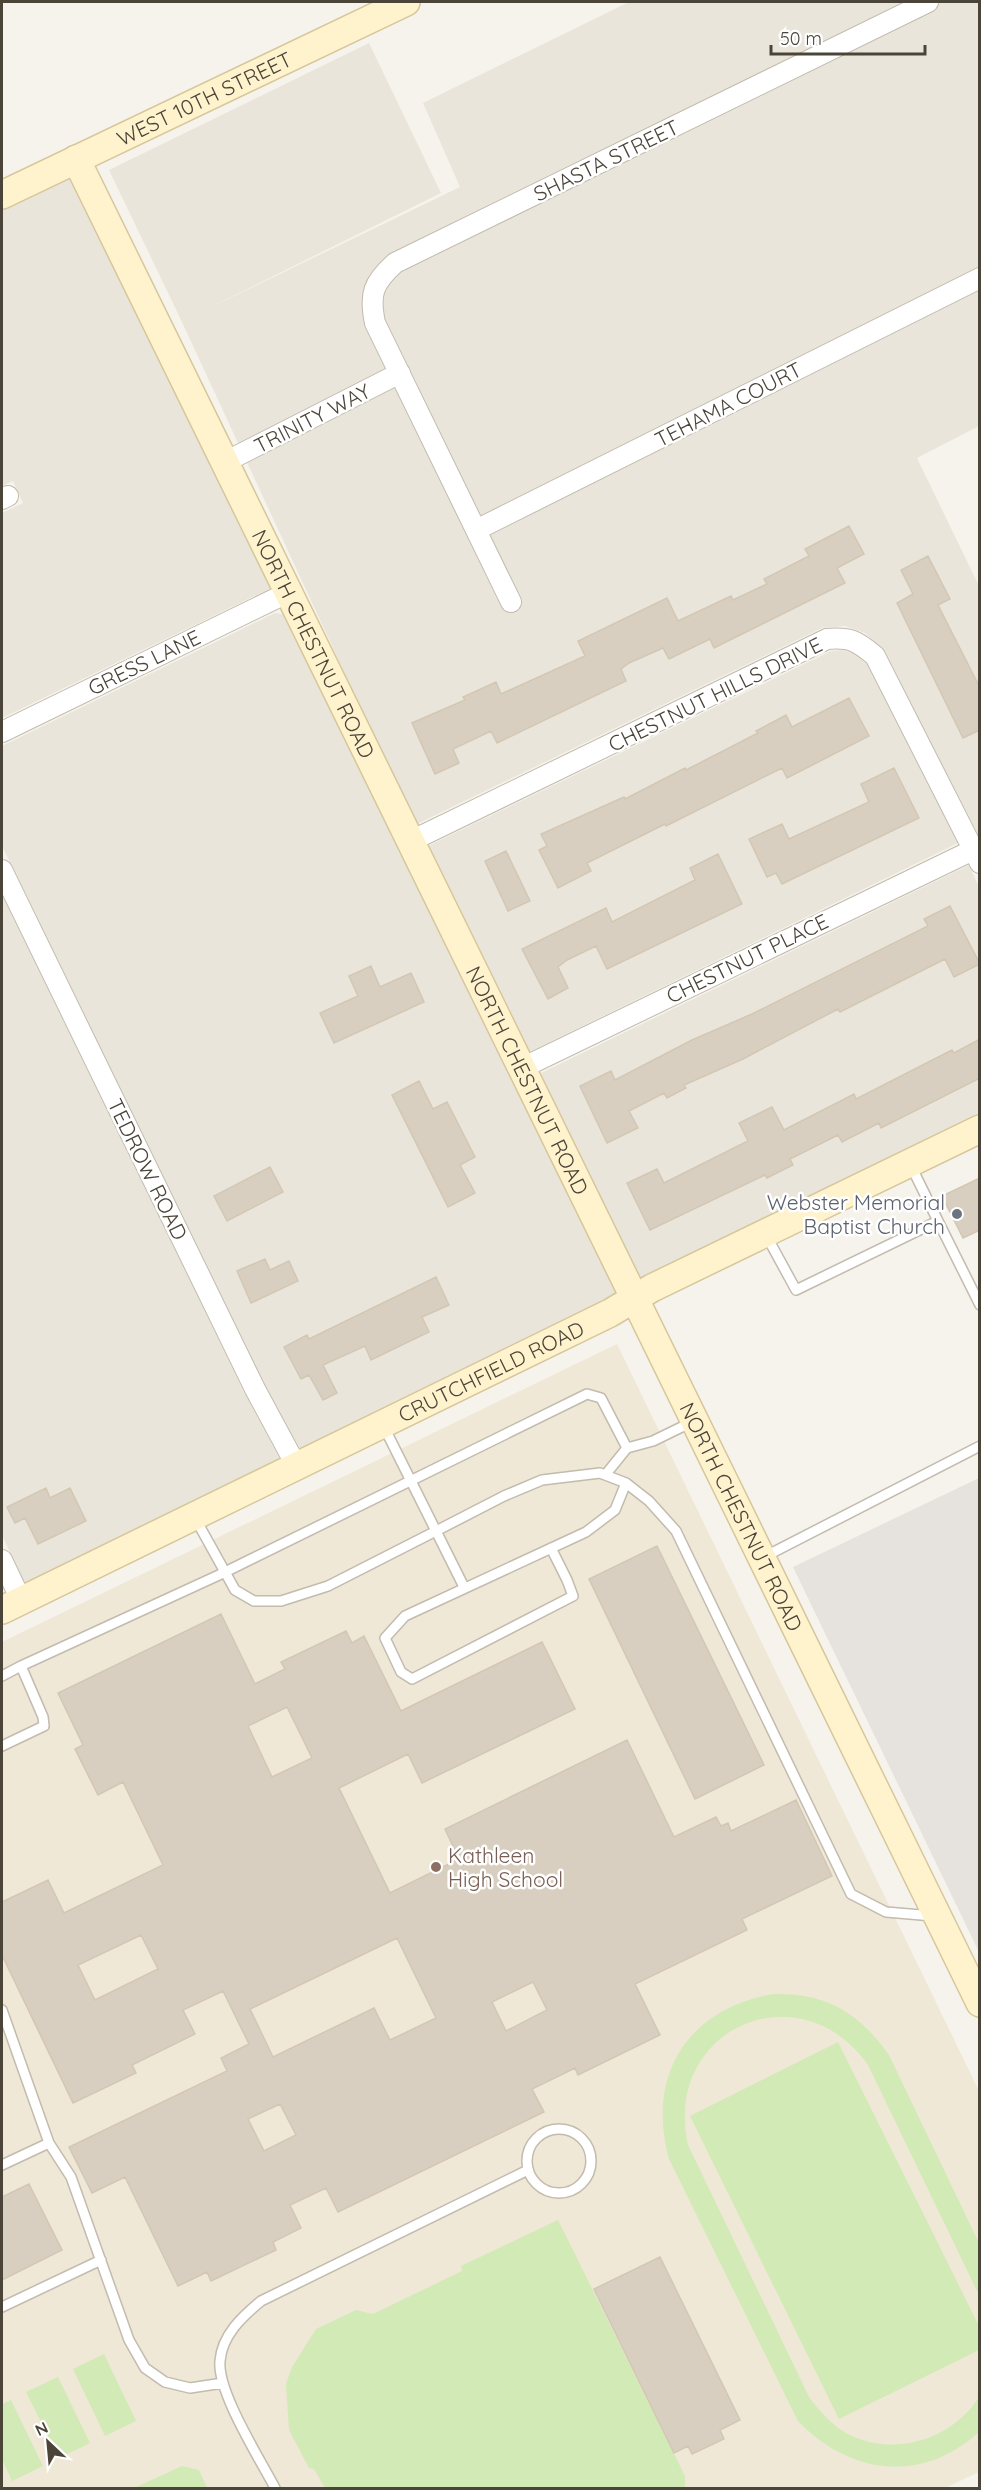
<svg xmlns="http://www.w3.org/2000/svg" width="981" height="2490" viewBox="0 0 981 2490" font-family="Quicksand,sans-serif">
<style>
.residential{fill:#eae5da}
.industrial{fill:#e6e2dd}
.education{fill:#efe8d6}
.green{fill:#d2eab5}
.building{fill:#d8cfc1;stroke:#d3c7b4;stroke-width:1.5;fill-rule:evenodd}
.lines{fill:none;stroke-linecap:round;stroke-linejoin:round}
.lane-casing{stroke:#c2bbae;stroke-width:12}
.street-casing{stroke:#c2bbae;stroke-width:22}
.secondary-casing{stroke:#d6c79b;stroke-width:30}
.lane{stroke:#fff;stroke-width:9}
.street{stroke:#fff;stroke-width:20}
.secondary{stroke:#fff3cd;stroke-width:27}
.worship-dot{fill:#6b7280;stroke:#fff;stroke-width:2}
.education-dot{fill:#8d6e63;stroke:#fff;stroke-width:2}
.labels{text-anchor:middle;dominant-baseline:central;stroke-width:5;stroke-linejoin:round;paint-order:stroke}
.street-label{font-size:21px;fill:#4b4439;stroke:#fff}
.worship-label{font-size:21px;fill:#5b616d;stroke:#fff;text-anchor:end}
.education-label{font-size:21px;fill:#785e54;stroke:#fff;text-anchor:start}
</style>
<rect width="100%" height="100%" fill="#f6f3ec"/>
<!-- residential -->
<path class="residential" d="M629 2H979V426L917 458 979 586V840L885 651 865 633 845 626 822 628 415 825 182 322 109 170 369 43 441 193 201 312 460 187 423 103Z
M71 174 273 589 267 590 2 718V513L23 503 13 481 2 486V208Z
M275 613 286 615 620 1293 301 1451 264 1384 2 846V746Z
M843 650 854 653 867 664 958 843 527 1053 426 847 831 651Z
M969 865 979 887V1115L638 1282 537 1075Z
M2 895 245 1393 281 1461 25 1585 2 1535Z"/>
<!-- industrial -->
<path class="industrial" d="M979 1478V1952L793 1567Z"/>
<!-- education -->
<path class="education" d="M617 1344 979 2091V2472L945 2488H2V1642Z"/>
<!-- green -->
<path class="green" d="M773 1994C827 1993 858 2012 889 2055L979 2243V2295L868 2065C799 1968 662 2029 688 2145L809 2397C821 2413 835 2429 854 2437 899 2456 953 2438 979 2397V2432C922 2484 850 2475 798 2421L669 2159C646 2076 687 2009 773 1994Z
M838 2042 980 2328 979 2350 839 2419 690 2116Z
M558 2220 685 2476V2488H325L314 2469 309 2468 289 2430 286 2384 292 2367 316 2329 356 2310 373 2314 462 2271 461 2266Z
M104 2354 136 2421 105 2436 73 2369Z
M58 2377 90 2443 59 2458 26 2392Z
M11 2400 43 2466 12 2481 2 2459V2404Z
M182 2466 199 2470 207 2488H134Z"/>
<!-- building -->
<path class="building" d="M849 526 864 554 837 568 845 583 714 648 710 639 669 659 663 648 629 663 621 669 626 681 497 743 491 731 453 749 459 763 435 774 412 723 465 700 463 697 496 682 501 694 585 656 578 641 667 598 678 621 731 596 733 600 767 584 764 579 809 556 805 549Z
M928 556 950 599 938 605 980 688V730L963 738 897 603 913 594 901 570Z
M849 698 869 736 787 778 782 768 666 826 665 824 587 863 591 871 558 888 539 850 547 846 541 834 624 797 625 799 685 768 686 770 758 733 756 731 786 715 792 727Z
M894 768 919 818 782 884 776 873 767 877 749 839 782 824 789 839 869 802 861 784Z
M506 851 530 901 508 911 485 861Z
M718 854 742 904 607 969 596 946 567 960 558 967 568 988 548 999 522 949 606 908 612 922 695 880 690 868Z
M950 906 980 964 954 977 945 959 840 1012 838 1009 743 1059 684 1085 686 1088 667 1098 664 1093 629 1111 638 1128 607 1143 580 1086 611 1071 615 1080 692 1040 752 1014 928 926 924 919Z
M371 966 380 987 411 973 424 1002 334 1043 320 1013 358 996 349 976Z
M980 1039V1078L881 1128 879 1123 842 1142 838 1135 790 1159 793 1165 767 1178 765 1175 650 1230 627 1183 657 1169 664 1183 748 1141 739 1123 772 1107 784 1130 854 1094 856 1099 952 1050 954 1053Z
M419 1081 433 1109 447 1102 475 1157 460 1165 475 1193 448 1207 392 1095Z
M270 1167 283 1192 227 1221 214 1196Z
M980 1178V1230L963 1238 942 1196Z
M265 1259 270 1270 289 1261 298 1281 251 1303 237 1271Z
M436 1277 449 1305 422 1317 429 1332 371 1360 365 1346 323 1365 337 1393 323 1400 309 1375 301 1379 284 1347 307 1335 309 1339Z
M46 1488 50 1498 70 1488 86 1521 38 1544 25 1518 15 1523 7 1507Z
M657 1546 764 1765 695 1799 589 1579Z
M221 1614 255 1684 285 1669 281 1662 346 1631 352 1643 364 1636 401 1711 542 1642 575 1709 422 1783 408 1754 339 1788 390 1893 459 1859 445 1829 627 1740 674 1837 716 1817 721 1826 728 1823 731 1831 796 1800 832 1876 742 1919 747 1930 635 1984 660 2035 578 2075 575 2068 532 2089 544 2112 338 2212 326 2188 290 2205 301 2228 273 2242 276 2250 211 2281 207 2272 178 2286 125 2177 92 2193 69 2147 227 2071 221 2058 249 2044 223 1991 183 2010 195 2034 132 2065 136 2073 73 2103 2 1955V1902L48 1880 64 1913 163 1865 123 1782 98 1795 75 1749 83 1745 58 1693ZM287 1707 312 1758 272 1777 248 1726ZM141 1935 158 1969 95 2000 78 1965ZM397 1938 436 2018 390 2040 374 2008 273 2057 250 2009ZM533 1982 547 2010 506 2031 492 2002ZM280 2104 296 2135 264 2151 248 2119Z
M29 2184 62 2250 2 2280V2197Z
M660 2257 740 2420 720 2430 724 2439 692 2454 688 2446 674 2453 594 2289Z"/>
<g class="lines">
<!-- lane casing -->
<g class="lane-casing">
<path id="lane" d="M938 1221 980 1305
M766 1235 796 1290 938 1221 910 1164
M627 1448 653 1441 692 1422
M195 1518 235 1590 254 1601H281L328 1586 436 1531 383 1425
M551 1548 567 1580 573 1596 412 1679 401 1672 385 1638 405 1616 586 1532 615 1510 626 1483
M764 1557 980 1446
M464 1587 436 1531 504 1496 542 1480 600 1473 626 1483 649 1501 676 1531 851 1894 886 1912 933 1916
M21 1666 219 1575 587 1394 601 1398 627 1448 606 1474
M2 1676 21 1666 43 1717 44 1726 2 1746
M2 2010 49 2143 71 2177 129 2340 145 2368 165 2382 190 2388 223 2383
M527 2161a32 32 0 1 1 64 0a32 32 0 1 1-64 0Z
M2 2165 49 2143
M2 2307 101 2260
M275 2488C260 2459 217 2392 220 2361 222 2335 242 2317 261 2301L528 2170"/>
</g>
<!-- street casing -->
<g class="street-casing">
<path id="street" d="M223 463 400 373
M2 499 8 496
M476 530 980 278
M511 602 375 323C369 294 373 283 395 263L928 2
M2 732 287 593
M411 841 827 639C851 637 857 641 875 656L980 863
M2 870 255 1389 297 1467
M522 1068 973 850
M2 1560 21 1600"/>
</g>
<!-- secondary casing -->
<g class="secondary-casing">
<g id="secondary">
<path id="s1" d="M76 159 980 2003"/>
<path id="s2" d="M2 195 406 2"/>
<path id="s3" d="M2 1610 610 1313 652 1288 980 1129"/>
</g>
</g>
<!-- lane -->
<use href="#lane" class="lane"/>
<!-- street -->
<use href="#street" class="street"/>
<!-- secondary -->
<use href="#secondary" class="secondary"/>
</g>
<!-- markers -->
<circle class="worship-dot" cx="957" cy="1214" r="6"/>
<circle class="education-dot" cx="436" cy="1867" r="6"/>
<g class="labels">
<!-- street labels -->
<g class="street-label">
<text stroke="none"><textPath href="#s2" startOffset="224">WEST 10TH STREET</textPath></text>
<text transform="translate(606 160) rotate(-26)">SHASTA STREET</text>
<text transform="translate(728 404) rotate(-27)">TEHAMA COURT</text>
<text transform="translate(312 418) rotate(-27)">TRINITY WAY</text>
<text stroke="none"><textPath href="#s1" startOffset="540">NORTH CHESTNUT ROAD</textPath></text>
<text transform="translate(144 662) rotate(-26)">GRESS LANE</text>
<text transform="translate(715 694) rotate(-26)">CHESTNUT HILLS DRIVE</text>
<text transform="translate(747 958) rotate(-26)">CHESTNUT PLACE</text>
<text stroke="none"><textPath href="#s1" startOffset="1026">NORTH CHESTNUT ROAD</textPath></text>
<text transform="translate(148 1169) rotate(64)">TEDROW ROAD</text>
<text stroke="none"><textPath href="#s3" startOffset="544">CRUTCHFIELD ROAD</textPath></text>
<text stroke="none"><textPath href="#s1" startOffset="1512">NORTH CHESTNUT ROAD</textPath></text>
</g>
<!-- worship labels -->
<g class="worship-label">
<text x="945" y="1202">Webster Memorial<tspan x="945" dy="24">Baptist Church</tspan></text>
</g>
<!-- education labels -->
<g class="education-label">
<text x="448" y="1855">Kathleen<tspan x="448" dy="24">High School</tspan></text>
</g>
</g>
<!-- border -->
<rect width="981" height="2490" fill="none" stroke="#4b4439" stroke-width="6"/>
<!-- north arrow -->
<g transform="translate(48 2442) rotate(334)" stroke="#ffffff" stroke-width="4.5" paint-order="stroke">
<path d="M0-4.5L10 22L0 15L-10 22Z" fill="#4b4439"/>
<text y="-9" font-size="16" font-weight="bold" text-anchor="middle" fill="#4b4439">N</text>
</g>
<!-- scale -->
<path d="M771 45v9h154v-9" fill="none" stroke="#4b4439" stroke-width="3"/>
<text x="780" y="45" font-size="18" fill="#4b4439" stroke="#ffffff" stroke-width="4.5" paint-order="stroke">50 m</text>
</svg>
